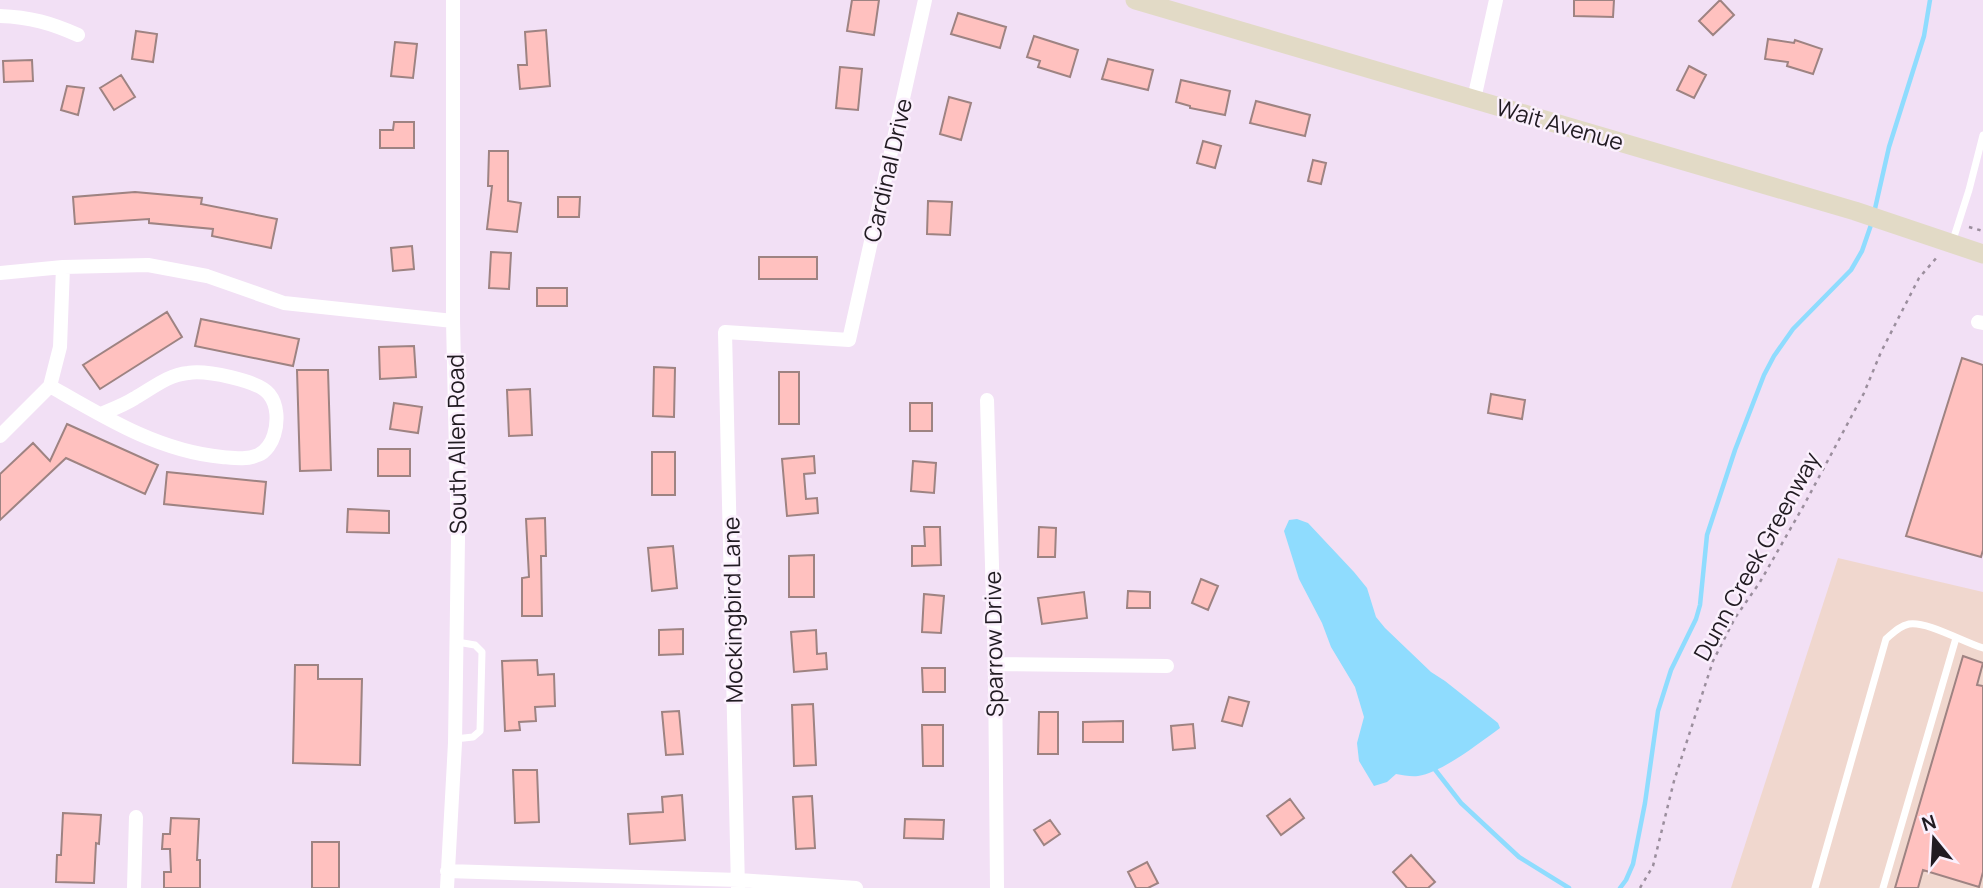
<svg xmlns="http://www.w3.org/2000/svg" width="1983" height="888" viewBox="0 0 1983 888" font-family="Manrope,sans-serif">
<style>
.commercial{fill:#f0d7ce}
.water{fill:#8fdcfe}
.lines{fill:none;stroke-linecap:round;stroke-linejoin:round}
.stream{stroke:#8fdcfe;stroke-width:4.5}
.building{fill:#ffc1bf;stroke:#9e8382;stroke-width:2}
.path{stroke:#9b8e9d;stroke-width:2.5;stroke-dasharray:3.5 5;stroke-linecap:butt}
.lane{stroke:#fff;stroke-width:7}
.street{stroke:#fff;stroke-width:14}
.secondary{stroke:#e2dac6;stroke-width:19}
.labels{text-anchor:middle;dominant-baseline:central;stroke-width:5;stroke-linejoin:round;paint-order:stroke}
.street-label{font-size:23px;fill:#211b22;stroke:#fbf0fd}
</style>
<rect width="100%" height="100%" fill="#f2e0f5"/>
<!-- commercial -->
<path class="commercial" d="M1838 558 1983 592V888H1731Z"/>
<!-- water -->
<path class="water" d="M1297 519 1308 523 1354 572 1367 588 1376 617 1385 628 1431 672 1445 681 1498 723 1500 728C1479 743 1443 772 1418 776 1411 777 1403 775 1396 774L1387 782 1374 786 1359 761 1357 743 1364 717 1355 687 1331 647 1322 623 1299 579 1284 531 1289 520Z"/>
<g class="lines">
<!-- stream -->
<path class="stream" d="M1874 213 1889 147 1924 36 1930 0
M1433 767 1461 803 1519 857 1569 888
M1620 888 1626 880 1633 864 1645 803 1658 711 1671 670 1696 619 1700 605 1707 535 1735 450 1764 375 1774 356 1793 329 1851 270 1862 251 1872 222"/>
</g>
<!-- building -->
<path class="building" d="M852 0H879L874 35 847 31Z
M1574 0H1614L1613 17 1574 16Z
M1720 0 1734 15 1713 35 1699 21Z
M958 13 1006 27 1000 48 951 34Z
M546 30 550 86 520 89 518 65H527L525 32Z
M136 31 157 34 153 62 132 59Z
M1034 36 1078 50 1070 77 1038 67 1040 61 1027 57Z
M1768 39 1794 43 1795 40 1822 49 1813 74 1787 66 1788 62 1765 59Z
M395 42 417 44 413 78 391 76Z
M1108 59 1153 70 1148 90 1102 79Z
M32 60 33 81 4 82 3 61Z
M1689 66 1706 75 1694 98 1677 90Z
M840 67 862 69 858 110 836 108Z
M121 75 135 97 114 110 100 88Z
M1181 80 1230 91 1225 115 1190 108V106L1176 102Z
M67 86 84 88 78 115 61 110Z
M949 97 971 103 961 140 940 134Z
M1256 101 1310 115 1305 136 1250 123Z
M394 122H414V148H380V130H393Z
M1203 141 1221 146 1215 168 1197 163Z
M489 151H508V201L521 203 517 232 487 229 492 186H488Z
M1313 160 1326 163 1321 184 1308 181Z
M135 192 202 198 201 204 277 219 271 248 212 236 213 229 149 223V219L75 224 73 197Z
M558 197H580L579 217H558Z
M928 201 952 202 950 235 927 234Z
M412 246 414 269 393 271 391 248Z
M491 252 511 253 509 289 489 288Z
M759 257H817V279H759Z
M537 288H567V306H537Z
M167 312 182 337 100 389 83 365Z
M201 319 299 339 293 366 195 346Z
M414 346 416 377 380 379 379 347Z
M1962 358 1983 365V550L1981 557 1906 536Z
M654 367 675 368 674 417 653 416Z
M297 370H328L331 470 300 471Z
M779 372H799V424H779Z
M530 389 532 435 509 436 507 390Z
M1491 394 1525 400 1522 419 1488 413Z
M394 403 422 407 418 433 390 429Z
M910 403H932V431H910Z
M67 424 158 465 145 494 66 458 0 520V474L33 443 50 461Z
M378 449H410V476H378Z
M652 452H675V495H652Z
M814 456 815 473 804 474 806 499 817 498 818 513 787 516 782 459Z
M913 461 936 463 934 493 911 491Z
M167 472 266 482 263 514 164 504Z
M348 509 389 511V533L347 532Z
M545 518 546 556H541L542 616H522V578L529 577 526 519Z
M924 527H940L941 565 912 566V546H925Z
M1039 527 1056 528 1055 557H1038Z
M673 546 677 588 652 591 648 548Z
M814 555V597H789V556Z
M1201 579 1218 586 1208 610 1192 603Z
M1128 591 1150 592V608H1127Z
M1084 592 1087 618 1042 624 1038 598Z
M924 594 944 596 941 633 922 632Z
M683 629V654L659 655V630Z
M816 630 817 654 826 653 827 669 794 672 791 632Z
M1963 656 1983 663 1977 685 1983 686V872L1979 887 1923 870 1918 888H1895Z
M537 660 538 675 554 674 555 706 535 707 536 721 519 722 520 730 505 731 502 661Z
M295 665H318V679H362L360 765 293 763Z
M922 668H945V692H923Z
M1229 697 1249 702 1242 726 1222 721Z
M813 704 816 765 794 766 792 705Z
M679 711 683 754 666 755 662 712Z
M1039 712H1058V754H1038Z
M1123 721V742H1083V722Z
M1193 724 1195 748 1173 750 1171 726Z
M922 725H943V766H923Z
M513 770H537L539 822 515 823Z
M682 795 685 840 630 844 628 814 663 812 662 797Z
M812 796 815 848 796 849 793 797Z
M1290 799 1304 818 1281 835 1267 816Z
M63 813 101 815 99 844 96 843 94 883 56 882 57 855H61Z
M171 818 199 819 197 860H200V888H164V872H171L170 849H162L163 834H170Z
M905 819 944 820 943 839 904 838Z
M1050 820 1060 834 1044 845 1034 830Z
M312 842H339V888H312Z
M1411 855 1435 882 1428 888H1407L1393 872Z
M1147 862 1158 883 1148 888H1136L1128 872Z"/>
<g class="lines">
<!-- path -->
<path class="path" d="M1969 227 1983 231
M1640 888 1653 866 1674 781 1713 661 1735 618 1760 582 1804 505 1864 393 1881 352 1919 278 1938 256"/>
<!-- lane -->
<path class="lane" d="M1952 243 1969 190 1983 135
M455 739 473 737 480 731 482 652 475 645 457 642
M1815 888 1886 639C1893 633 1899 626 1909 624 1927 621 1963 642 1983 648
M1883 888 1956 638"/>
<!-- street -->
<path class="street" d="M0 16C30 17 51 23 78 35
M1474 99 1496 0
M0 273 63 267 148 265 207 276 284 303 453 321
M1978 322 1983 323
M50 386C104 417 158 451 222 457 234 458 247 460 258 455 266 452 272 442 274 435 278 422 278 405 269 394 258 380 205 370 188 373 167 375 153 388 135 398 124 405 113 409 101 414
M987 400 995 664 997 888
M0 436 50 386 60 347 63 267
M995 664 1167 666
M447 871 739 880 856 888
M134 888 136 817
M447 888 455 743 458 539 453 321V0
M738 888 725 332 849 340 925 0"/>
<!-- secondary -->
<path class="secondary" d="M1135 0 1855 211 1983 254"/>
</g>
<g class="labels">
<!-- street labels -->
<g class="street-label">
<text transform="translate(1560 124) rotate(16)">Wait Avenue</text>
<text transform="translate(887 170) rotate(-77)">Cardinal Drive</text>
<text transform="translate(456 444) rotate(-91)">South Allen Road</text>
<text transform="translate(1756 556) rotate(-61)">Dunn Creek Greenway</text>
<text transform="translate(732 610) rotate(-91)">Mockingbird Lane</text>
<text transform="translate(993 644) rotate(-91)">Sparrow Drive</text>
</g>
</g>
<!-- north arrow -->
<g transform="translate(1934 839) rotate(342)" stroke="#fbf0fd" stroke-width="5" paint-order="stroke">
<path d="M0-5L12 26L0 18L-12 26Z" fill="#211b22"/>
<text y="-10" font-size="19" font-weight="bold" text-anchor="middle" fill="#211b22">N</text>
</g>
</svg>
